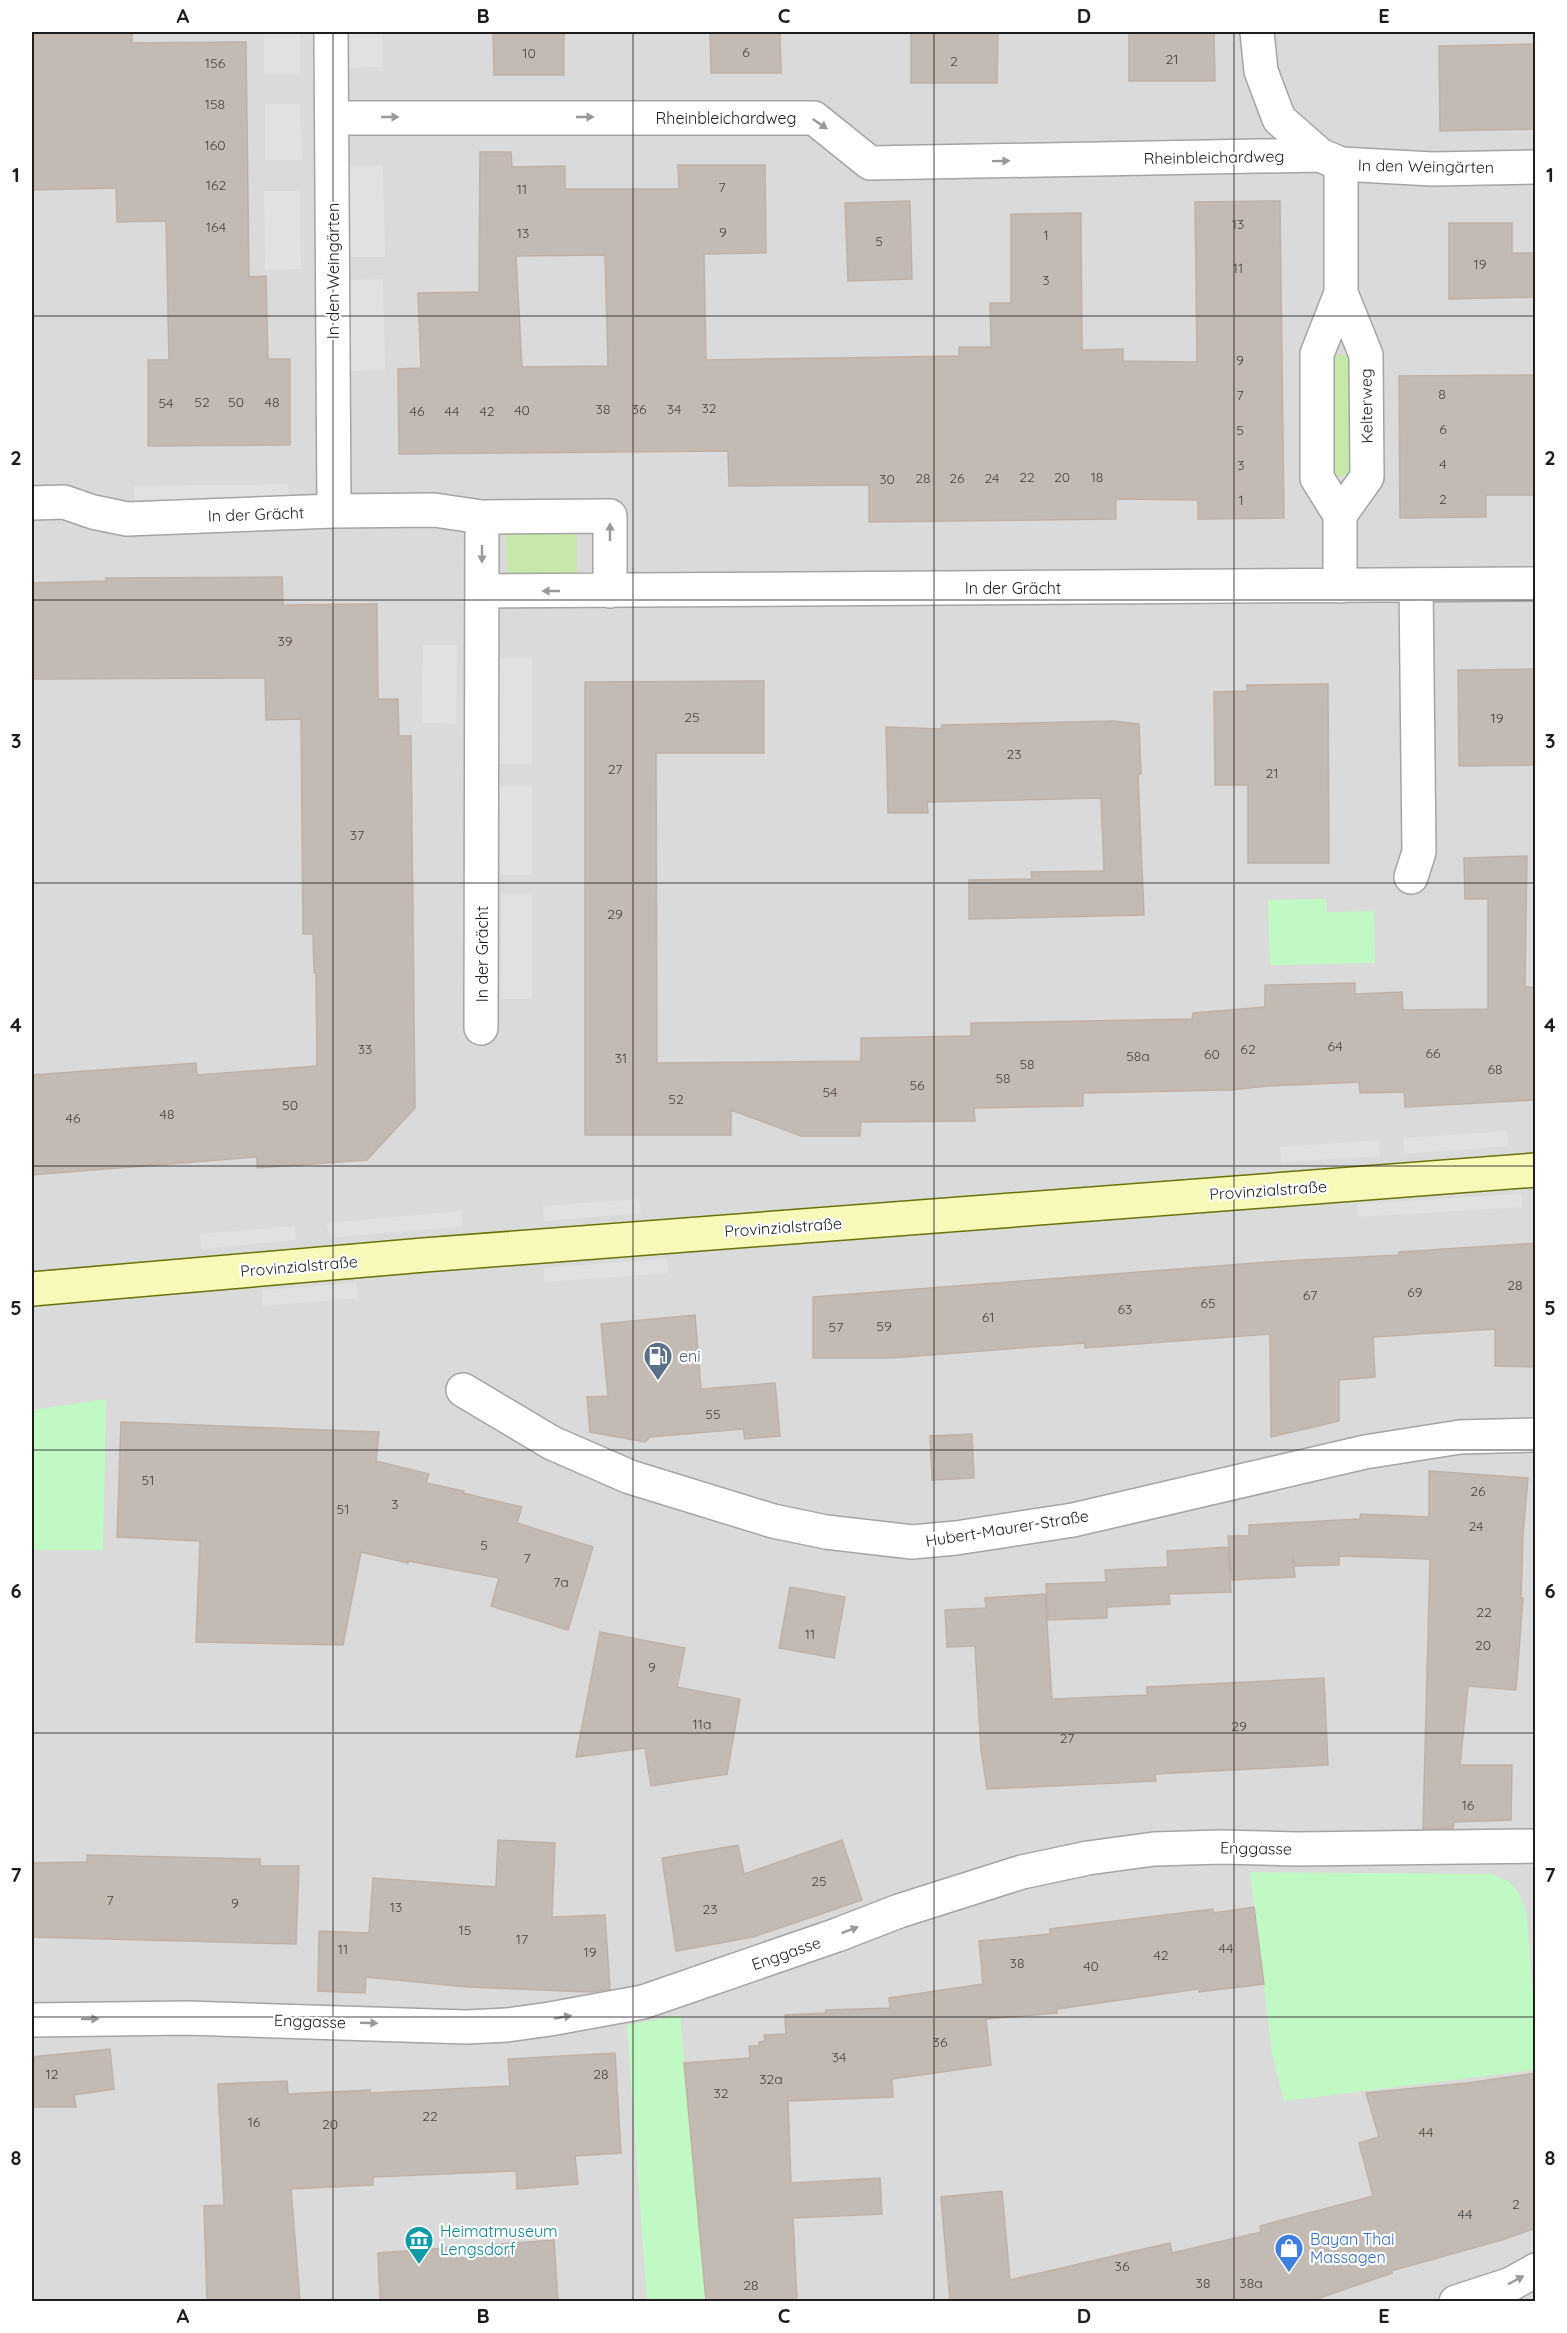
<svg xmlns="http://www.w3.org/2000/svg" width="1567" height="2333" viewBox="0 0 1567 2333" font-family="Quicksand,sans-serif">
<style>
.residential{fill:#dbdada}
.grass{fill:#c8e8a9}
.park{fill:#c0f9c4}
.parking{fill:#e1e1e1}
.building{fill:#c3bab3;stroke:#c0b1a6;stroke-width:1.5;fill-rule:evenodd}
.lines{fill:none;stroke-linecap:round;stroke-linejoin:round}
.street-casing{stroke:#a4a4a4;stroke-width:36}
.secondary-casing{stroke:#687306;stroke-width:36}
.street{stroke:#fff;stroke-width:33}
.secondary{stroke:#f6f9b7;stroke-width:33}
.oneway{fill:#999}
.grid{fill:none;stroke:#1d1d1d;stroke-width:1.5;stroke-opacity:0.55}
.labels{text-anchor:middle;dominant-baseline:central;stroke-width:4.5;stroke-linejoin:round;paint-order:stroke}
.number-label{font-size:14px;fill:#464442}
.street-label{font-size:16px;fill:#1d1d1d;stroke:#fff}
.service-label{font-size:16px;fill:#4e5e75;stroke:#fff;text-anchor:start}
.culture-label{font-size:16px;fill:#0d838f;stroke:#fff;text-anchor:start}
.shop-label{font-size:16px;fill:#366cbe;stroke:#fff;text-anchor:start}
.neatline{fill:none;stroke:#1d1d1d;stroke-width:2}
.grid-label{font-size:20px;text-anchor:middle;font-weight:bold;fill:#1d1d1d}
</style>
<rect width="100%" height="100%" fill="#eeebe3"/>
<!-- residential -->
<path class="residential" d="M32 32H1535V2301H32Z"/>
<!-- grass -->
<path class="grass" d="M1332 355H1349L1351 476 1334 477Z
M568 527 577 535V572L570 579 517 580 508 574 506 536 514 528Z"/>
<!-- park -->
<path class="park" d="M1326 899 1327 912 1374 911 1375 963 1270 965 1268 900Z
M106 1399 103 1550H32V1410Z
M1250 1872 1492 1874 1510 1882 1520 1895 1527 1916 1532 1986 1536 2014 1535 2070 1284 2101 1272 2053Z
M680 2015 706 2301H647L627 2025Z"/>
<!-- parking -->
<path class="parking" d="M264 32H300V74H264Z
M346 32H382L383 67 346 68Z
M265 104H300L302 160H265Z
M348 166H383L385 257H348Z
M264 191H300L301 269 265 270Z
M383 279 385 370 348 371 347 280Z
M288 484 289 499 135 500 134 486Z
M423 645H457L456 724 422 723Z
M500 658H532V764H500Z
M500 786H532V875H500Z
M501 894H532V999H501Z
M1507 1131 1508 1146 1405 1154 1403 1138Z
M1378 1140 1380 1156 1281 1162 1280 1147Z
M1521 1194 1522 1207 1358 1217 1357 1204Z
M639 1199 641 1213 544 1221 543 1206Z
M461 1211 463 1226 329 1238 327 1223Z
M295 1226 296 1240 201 1249 200 1234Z
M667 1259 669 1273 544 1282V1268Z
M356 1283 358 1298 263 1306 262 1290Z"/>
<!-- building -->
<path class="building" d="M32 32H132V43L246 42 249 277 266 276 268 359H290V445L148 446V360H169L166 221 117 222 116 188 32 190Z
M493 32H564V75H494Z
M710 32H780L781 73H711Z
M911 32H998L997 83H911Z
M1129 32H1214L1215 81H1129Z
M1536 44V129L1440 131 1439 46Z
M480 152H511L512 167 565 166V189H679L678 165H765L766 253 704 254 706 360 959 356V347H991L990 303H1011V214L1081 213 1082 350 1123 349V361L1197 362 1195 202 1280 201 1284 518 1198 519V500L1116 499V519L869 522V485L729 486 728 451 399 454 398 369 421 368 418 293 479 292ZM605 255 608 366 522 367 516 256Z
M910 201 912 279 848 281 845 203Z
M1449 223H1512V253H1534V297L1449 299Z
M1535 375 1536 495H1486V517L1400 518 1399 376Z
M282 577 283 605 377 604 378 699H398L399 736H411L415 1108 367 1160 257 1168V1157L32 1175V1075L196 1063 197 1075 317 1066 316 973H314L313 934H303L301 719 266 720 265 678 32 679V583L106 581V578Z
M1536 669V765L1459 766 1458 670Z
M764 681V753H656L657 1063 861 1061V1038L971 1036V1023L1192 1019 1193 1013 1265 1007V985L1355 983V994L1402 992 1403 1010 1488 1009V899H1465L1464 858 1527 856 1525 987H1536V1100L1405 1107 1404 1092 1360 1093 1359 1082 1268 1086 1231 1090 1083 1093V1106L974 1108 975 1121 861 1122 860 1136H801L731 1110V1135H585V682Z
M1328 684 1329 863H1248V785H1215L1214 692 1247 691V685Z
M1114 721 1139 724 1141 774H1138L1144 915 969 919V880L1032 879 1031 872 1104 871 1101 798 927 802 928 813H888L886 727 942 729V725Z
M1536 1243V1367L1495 1366V1329L1373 1337 1375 1377 1339 1380V1421L1271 1437 1270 1334 1085 1348V1343L892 1358H813V1297L1283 1261 1399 1255V1252Z
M695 1315 701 1389 775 1383 780 1436 745 1439 743 1429 650 1437 645 1442 590 1432 587 1397 608 1396 601 1324Z
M121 1422 379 1432 376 1461 429 1474 426 1483 464 1491 463 1493 522 1507 517 1523 593 1547 568 1630 491 1606 499 1578 408 1561V1563L361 1552 343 1645 196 1642 200 1541 117 1537Z
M972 1434 974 1478 932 1480 930 1436Z
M1429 1471 1528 1478 1523 1535 1521 1598H1523L1516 1690 1468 1686 1460 1765H1512L1511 1820 1454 1822 1453 1828 1423 1829 1430 1559 1339 1556V1565L1295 1566 1293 1555 1295 1577 1232 1580 1228 1536H1249V1525L1360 1519 1361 1514 1429 1517Z
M1228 1547 1231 1592 1169 1594 1170 1604 1108 1607 1107 1602V1618L1048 1620 1046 1584 1106 1582 1105 1570 1168 1567 1167 1551Z
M790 1587 845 1597 834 1658 779 1648Z
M1045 1594 1052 1699 1147 1695V1687L1324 1678 1328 1765 1155 1774 1156 1781 987 1789 981 1750 975 1646 947 1647 945 1610 986 1608 985 1598Z
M600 1632 685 1648 677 1687 740 1699 727 1774 651 1786 645 1748 576 1757Z
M498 1840 555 1843 552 1917 605 1915 610 1989 591 1992 467 1987 366 1977 365 1993 318 1991 319 1931 369 1933 373 1878 496 1887Z
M842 1840 862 1900 753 1937 676 1951 662 1858 738 1845 744 1874Z
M87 1855 260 1859V1866H299L296 1944 32 1937V1863L87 1862Z
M1254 1907 1264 1984 1199 1992 1198 1989 1057 2009V2013L986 2019 991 2065 892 2079 893 2097 788 2101 791 2183 880 2178 882 2214 793 2218 797 2301H706L684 2063 750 2058 749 2046H759V2042L765 2041 764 2035 786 2034 785 2015 825 2013 826 2010 890 2008 889 1998 983 1984 979 1941 1050 1934V1929L1213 1909V1913Z
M110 2049 114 2089 74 2095 76 2107H32V2057Z
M615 2053 621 2153 575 2156 578 2184 517 2189 516 2171 373 2177V2185L291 2189 300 2301H207L204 2206 224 2205 218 2084 287 2081 288 2094 370 2090V2093L510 2086 508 2059Z
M1536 2073V2228L1505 2239 1391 2271 1392 2273 1311 2301H950L941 2197 1002 2191 1010 2280 1170 2243 1172 2253 1261 2232 1260 2226 1373 2196 1359 2143 1379 2137 1366 2093 1467 2083Z
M554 2240 558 2301H380L378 2253Z"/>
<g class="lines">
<!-- street casing -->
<g class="street-casing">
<path id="street" d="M331 32 334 511
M1257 32 1261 71 1279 119 1320 155 1341 164 1432 169 1536 167
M332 118H814L870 163 1320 155
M32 503 64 502 93 512 127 519 334 511 434 510 482 517 610 516V591
M1340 515 1317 478V354L1341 293
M1340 586V515L1367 477 1366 355 1341 293V164
M483 591 1536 584
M1411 877 1419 852 1416 585
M481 1028 482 517
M463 1390 552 1443 630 1477 773 1521 826 1532 912 1542 956 1538 1073 1520 1365 1452 1460 1437 1536 1435
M32 2020 187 2018 466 2027 507 2025 550 2019 643 2002 837 1935 899 1911 1022 1872 1088 1858 1154 1849 1221 1847 1297 1849 1536 1846
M1456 2302 1511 2284 1536 2270"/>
</g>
<!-- secondary casing -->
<g class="secondary-casing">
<path id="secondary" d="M32 1289 424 1255 1536 1170"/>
</g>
<!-- street -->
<use href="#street" class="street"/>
<!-- secondary -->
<use href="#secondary" class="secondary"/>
</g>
<!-- one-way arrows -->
<defs><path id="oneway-solid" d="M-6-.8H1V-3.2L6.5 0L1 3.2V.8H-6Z" transform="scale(1.5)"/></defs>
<g class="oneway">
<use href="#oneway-solid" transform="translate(390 117)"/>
<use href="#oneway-solid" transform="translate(585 117)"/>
<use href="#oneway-solid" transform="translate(820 124) rotate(34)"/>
<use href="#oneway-solid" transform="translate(1001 161) rotate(-1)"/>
<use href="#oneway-solid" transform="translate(610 532) rotate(-90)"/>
<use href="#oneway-solid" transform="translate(482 554) rotate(90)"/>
<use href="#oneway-solid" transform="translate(551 591) rotate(180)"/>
<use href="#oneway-solid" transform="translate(850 1930) rotate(-21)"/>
<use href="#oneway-solid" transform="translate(563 2017) rotate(-10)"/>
<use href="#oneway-solid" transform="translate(90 2019) rotate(-1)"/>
<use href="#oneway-solid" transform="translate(369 2023) rotate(2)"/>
<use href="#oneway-solid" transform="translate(1516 2280) rotate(-28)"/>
</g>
<!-- grid -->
<path class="grid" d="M333 32V2302M633 32V2302M934 32V2302M1234 32V2302M32 316H1536M32 600H1536M32 883H1536M32 1166H1536M32 1450H1536M32 1733H1536M32 2017H1536"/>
<!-- icons -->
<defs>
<g id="fuel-pin" transform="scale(1.5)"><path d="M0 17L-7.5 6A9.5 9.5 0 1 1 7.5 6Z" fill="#5c6f8a" stroke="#fff"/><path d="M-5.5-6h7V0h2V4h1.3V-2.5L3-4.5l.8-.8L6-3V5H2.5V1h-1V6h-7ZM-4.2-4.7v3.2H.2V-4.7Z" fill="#fff"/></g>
<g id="museum-pin" transform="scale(1.5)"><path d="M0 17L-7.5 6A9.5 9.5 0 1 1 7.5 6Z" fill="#0f9aa8" stroke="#fff"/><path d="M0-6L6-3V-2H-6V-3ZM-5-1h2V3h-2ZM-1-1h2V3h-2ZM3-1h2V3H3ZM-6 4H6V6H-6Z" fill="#fff"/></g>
<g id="shop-pin" transform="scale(1.5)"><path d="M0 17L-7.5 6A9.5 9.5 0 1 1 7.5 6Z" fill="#3f7fe0" stroke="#fff"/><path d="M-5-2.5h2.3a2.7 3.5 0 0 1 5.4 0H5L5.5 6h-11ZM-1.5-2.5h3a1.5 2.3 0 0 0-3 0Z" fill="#fff"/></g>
</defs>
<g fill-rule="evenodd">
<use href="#fuel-pin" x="658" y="1356"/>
<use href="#museum-pin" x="419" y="2240"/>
<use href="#shop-pin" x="1289" y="2248"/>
</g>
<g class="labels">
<!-- number labels -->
<g class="number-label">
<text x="746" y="52">6</text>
<text x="529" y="53">10</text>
<text x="1172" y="59">21</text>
<text x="954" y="61">2</text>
<text x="215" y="63">156</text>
<text x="215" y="104">158</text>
<text x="215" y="145">160</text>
<text x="216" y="185">162</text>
<text x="722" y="187">7</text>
<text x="522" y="189">11</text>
<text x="1238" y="224">13</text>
<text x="216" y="227">164</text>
<text x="723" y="232">9</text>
<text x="523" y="233">13</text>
<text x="1046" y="235">1</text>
<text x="879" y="241">5</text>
<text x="1480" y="264">19</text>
<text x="1238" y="268">11</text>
<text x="1046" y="280">3</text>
<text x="1240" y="360">9</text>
<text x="1442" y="394">8</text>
<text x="1240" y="395">7</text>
<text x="202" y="402">52</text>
<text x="236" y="402">50</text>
<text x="272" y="402">48</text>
<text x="166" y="403">54</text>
<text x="709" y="408">32</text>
<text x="603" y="409">38</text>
<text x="639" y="409">36</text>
<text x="674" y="409">34</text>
<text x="522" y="410">40</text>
<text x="417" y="411">46</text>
<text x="452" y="411">44</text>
<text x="487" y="411">42</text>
<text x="1443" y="429">6</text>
<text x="1240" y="430">5</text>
<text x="1443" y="464">4</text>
<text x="1241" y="465">3</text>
<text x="1027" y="477">22</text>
<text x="1062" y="477">20</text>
<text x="1097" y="477">18</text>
<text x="923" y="478">28</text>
<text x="957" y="478">26</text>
<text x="992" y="478">24</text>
<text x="887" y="479">30</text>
<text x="1443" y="499">2</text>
<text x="1241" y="500">1</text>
<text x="285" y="641">39</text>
<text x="692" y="717">25</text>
<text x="1497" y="718">19</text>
<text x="1014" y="754">23</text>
<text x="615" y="769">27</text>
<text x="1272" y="773">21</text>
<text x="357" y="835">37</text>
<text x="615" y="914">29</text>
<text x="1335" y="1046">64</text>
<text x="365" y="1049">33</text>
<text x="1248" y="1049">62</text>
<text x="1433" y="1053">66</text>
<text x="1212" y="1054">60</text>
<text x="1138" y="1056">58a</text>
<text x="621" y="1058">31</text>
<text x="1027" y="1064">58</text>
<text x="1495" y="1069">68</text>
<text x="1003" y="1078">58</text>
<text x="917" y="1085">56</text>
<text x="830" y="1092">54</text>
<text x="676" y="1099">52</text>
<text x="290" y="1105">50</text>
<text x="167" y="1114">48</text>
<text x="73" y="1118">46</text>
<text x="1515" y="1285">28</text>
<text x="1415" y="1292">69</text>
<text x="1310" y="1295">67</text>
<text x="1208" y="1303">65</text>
<text x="1125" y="1309">63</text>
<text x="988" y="1317">61</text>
<text x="884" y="1326">59</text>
<text x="836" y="1327">57</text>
<text x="713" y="1414">55</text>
<text x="148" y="1480">51</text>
<text x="1478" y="1491">26</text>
<text x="395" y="1504">3</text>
<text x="343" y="1509">51</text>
<text x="1476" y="1526">24</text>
<text x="484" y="1545">5</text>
<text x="527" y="1558">7</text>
<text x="561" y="1582">7a</text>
<text x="1484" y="1612">22</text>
<text x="810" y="1634">11</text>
<text x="1483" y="1645">20</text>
<text x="652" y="1667">9</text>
<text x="702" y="1724">11a</text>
<text x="1239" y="1726">29</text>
<text x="1067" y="1738">27</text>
<text x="1468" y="1805">16</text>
<text x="819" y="1881">25</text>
<text x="110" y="1900">7</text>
<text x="235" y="1903">9</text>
<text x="396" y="1907">13</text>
<text x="710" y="1909">23</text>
<text x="465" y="1930">15</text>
<text x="522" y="1939">17</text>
<text x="1226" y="1948">44</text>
<text x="343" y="1949">11</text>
<text x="590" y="1952">19</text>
<text x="1161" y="1955">42</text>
<text x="1017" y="1963">38</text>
<text x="1091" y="1966">40</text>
<text x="940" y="2042">36</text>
<text x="839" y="2057">34</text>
<text x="52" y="2074">12</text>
<text x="601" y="2074">28</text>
<text x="771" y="2079">32a</text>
<text x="721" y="2093">32</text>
<text x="430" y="2116">22</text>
<text x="254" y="2122">16</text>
<text x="330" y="2124">20</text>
<text x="1426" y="2132">44</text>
<text x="1516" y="2204">2</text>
<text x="1465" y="2214">44</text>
<text x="1122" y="2266">36</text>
<text x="1203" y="2283">38</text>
<text x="1251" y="2283">38a</text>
<text x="751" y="2285">28</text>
</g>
<!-- street labels -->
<g class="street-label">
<text x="726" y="118">Rheinbleichardweg</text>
<text transform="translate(1214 157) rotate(-1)">Rheinbleichardweg</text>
<text transform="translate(1426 166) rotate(1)">In den Weingärten</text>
<text transform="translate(333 271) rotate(-90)">In den Weingärten</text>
<text transform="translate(1366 406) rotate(-91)">Kelterweg</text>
<text transform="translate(256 514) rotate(-2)">In der Grächt</text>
<text x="1013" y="588">In der Grächt</text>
<text transform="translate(482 954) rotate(-90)">In der Grächt</text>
<text transform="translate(1268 1190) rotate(-4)">Provinzialstraße</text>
<text transform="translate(783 1227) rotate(-4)">Provinzialstraße</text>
<text transform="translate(299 1266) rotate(-5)">Provinzialstraße</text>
<text transform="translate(1007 1528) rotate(-9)">Hubert-Maurer-Straße</text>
<text transform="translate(1256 1848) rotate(1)">Enggasse</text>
<text transform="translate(786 1953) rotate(-19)">Enggasse</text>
<text transform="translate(310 2021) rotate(2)">Enggasse</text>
</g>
<!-- service labels -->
<g class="service-label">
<text x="679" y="1356">eni</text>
</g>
<!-- culture labels -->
<g class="culture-label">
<text x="440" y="2231">Heimatmuseum<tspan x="440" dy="18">Lengsdorf</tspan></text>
</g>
<!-- shop labels -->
<g class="shop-label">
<text x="1310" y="2239">Bayan Thai<tspan x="1310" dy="18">Massagen</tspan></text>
</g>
</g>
<!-- border -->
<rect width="1567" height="2333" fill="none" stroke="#ffffff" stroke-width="66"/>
<rect x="33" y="33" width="1501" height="2267" class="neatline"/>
<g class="grid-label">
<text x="183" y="23">A</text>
<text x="483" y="23">B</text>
<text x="784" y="23">C</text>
<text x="1084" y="23">D</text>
<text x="1384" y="23">E</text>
<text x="16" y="182">1</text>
<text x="1550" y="182">1</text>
<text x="16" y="465">2</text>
<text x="1550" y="465">2</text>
<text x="16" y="748">3</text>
<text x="1550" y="748">3</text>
<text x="16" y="1032">4</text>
<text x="1550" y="1032">4</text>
<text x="16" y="1315">5</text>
<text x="1550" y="1315">5</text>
<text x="16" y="1598">6</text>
<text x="1550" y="1598">6</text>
<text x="16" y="1882">7</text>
<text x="1550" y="1882">7</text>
<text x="16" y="2165">8</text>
<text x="1550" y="2165">8</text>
<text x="183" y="2323">A</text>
<text x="483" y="2323">B</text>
<text x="784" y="2323">C</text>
<text x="1084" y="2323">D</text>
<text x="1384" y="2323">E</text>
</g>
</svg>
